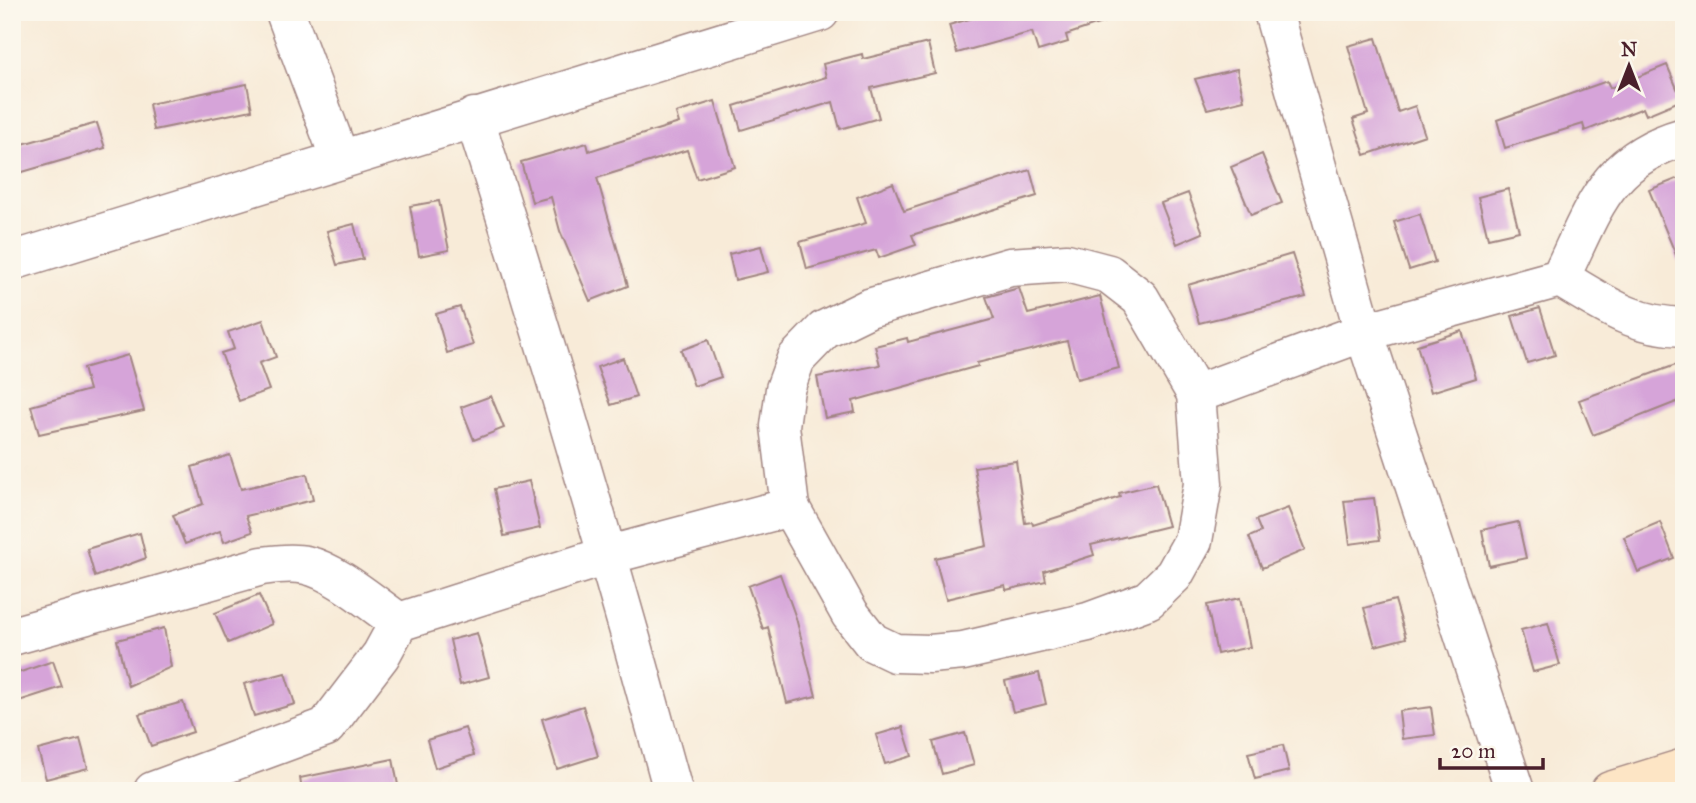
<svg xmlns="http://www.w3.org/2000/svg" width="1696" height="803" viewBox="0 0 1696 803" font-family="'IM FELL Great Primer',serif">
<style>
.building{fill:#d6a4d9}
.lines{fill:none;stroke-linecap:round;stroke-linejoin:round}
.street-casing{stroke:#a18582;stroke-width:41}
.secondary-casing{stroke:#a18582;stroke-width:41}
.street{stroke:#fff;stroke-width:38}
.secondary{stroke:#fde5c5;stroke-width:38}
</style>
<rect width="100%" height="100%" fill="#fbf7ec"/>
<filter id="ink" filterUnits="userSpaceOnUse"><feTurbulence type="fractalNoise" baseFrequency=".0143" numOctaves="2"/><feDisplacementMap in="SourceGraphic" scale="14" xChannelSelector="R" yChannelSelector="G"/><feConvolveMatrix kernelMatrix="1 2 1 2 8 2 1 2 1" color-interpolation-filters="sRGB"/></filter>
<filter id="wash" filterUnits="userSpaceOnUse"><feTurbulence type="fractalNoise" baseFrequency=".00686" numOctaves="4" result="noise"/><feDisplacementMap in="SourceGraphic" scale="28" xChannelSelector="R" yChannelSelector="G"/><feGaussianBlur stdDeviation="1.57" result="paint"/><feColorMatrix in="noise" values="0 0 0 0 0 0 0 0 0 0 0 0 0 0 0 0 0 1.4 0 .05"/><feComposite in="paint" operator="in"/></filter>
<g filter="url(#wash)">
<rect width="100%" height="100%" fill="#f8ebd8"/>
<g id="blocks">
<!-- building -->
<path class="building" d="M993 12H1118L1119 17 1066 35 1068 42 1038 51 1032 32 957 53 949 25Z
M1376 38 1398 112 1415 106 1425 135 1365 155 1353 119 1368 114 1348 46Z
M928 43 935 73 871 88 879 118 840 129 833 102 741 130 734 106 826 77 823 64 862 54 863 59Z
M1667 65 1682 100 1646 115 1643 108 1585 131 1583 124 1505 148 1497 120 1607 81 1610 88Z
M1237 69 1244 100 1207 109 1195 79Z
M247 84 252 110 154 130 149 104Z
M715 101 735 167 697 179 687 150 597 178 628 286 590 301 560 231 551 197 532 202 521 162 587 143 589 151 679 123 676 113Z
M97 123 105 148 19 173 12 147Z
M1262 154 1282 203 1251 215 1231 167Z
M1030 170 1037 196 912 235 916 245 879 258 876 250 807 269 800 242 866 223 857 197 893 183 904 211Z
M1684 176V272H1683L1649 190Z
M1508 189 1519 231 1488 238 1478 197Z
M1188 193 1203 233 1177 244 1161 203Z
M439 201 449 250 419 256 410 206Z
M1420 214 1435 262 1409 270 1394 222Z
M354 224 363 259 337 265 327 231Z
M761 246 768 272 735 280 729 254Z
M1292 254 1306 297 1199 323 1188 285Z
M1019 288 1028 314 1100 296 1119 368 1077 379 1067 341 977 363 978 366 853 401 855 412 825 418 817 377 880 365 875 346 907 338 908 342 994 319 986 297Z
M460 307 473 345 447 353 436 314Z
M1540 308 1555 355 1527 363 1512 316Z
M263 320 276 357 259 363 269 390 239 401 221 353 234 349 228 332Z
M1462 331 1476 378 1431 392 1417 345Z
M708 340 721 377 694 386 681 350Z
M128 355 144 411 39 434 31 406 89 390 83 368Z
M623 358 636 397 611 405 597 367Z
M1684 362V399L1593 435 1579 400Z
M491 396 504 428 474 440 461 407Z
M230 455 241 489 307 474 313 500 246 516 252 532 224 542 220 531 185 544 173 515 203 504 192 467Z
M1016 461 1025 523 1032 522 1033 525 1120 497 1119 493 1156 484 1168 526 1091 545 1094 555 1044 571 1046 581 1006 590 1005 585 946 599 935 558 987 546 974 467Z
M529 481 540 528 504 536 494 489Z
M1374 498 1380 540 1350 544 1344 501Z
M1288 508 1305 550 1262 568 1249 537 1261 532 1256 520Z
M1518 522 1526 558 1489 566 1482 530Z
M1660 522 1674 558 1638 572 1624 537Z
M140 533 146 558 95 577 87 549Z
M780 574 796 618 816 696 787 703 768 627 763 629 748 586Z
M259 595 272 624 228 643 215 613Z
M1240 598 1250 647 1217 654 1207 605Z
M1395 600 1406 638 1375 646 1364 608Z
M1548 623 1560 665 1533 672 1521 630Z
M164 628 171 667 128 686 117 640Z
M477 633 489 677 460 685 450 640Z
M53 661 62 687 19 701 12 675Z
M285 673 295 704 254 716 244 684Z
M1039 673 1046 704 1013 712 1005 681Z
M183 702 193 732 151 746 139 714Z
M583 706 598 756 557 769 542 719Z
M1431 707 1435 735 1402 739 1399 711Z
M903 727 912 756 885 764 876 735Z
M465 728 474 755 435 768 427 740Z
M965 733 974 765 942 774 933 742Z
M80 739 88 768 46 779 38 750Z
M1283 745 1289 771 1255 779 1248 753Z
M393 759 398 785 369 791H302L300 778Z"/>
</g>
</g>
<g filter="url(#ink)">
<use href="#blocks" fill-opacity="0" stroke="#a18582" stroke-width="2"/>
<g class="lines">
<!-- street casing -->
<g class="street-casing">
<path id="street" d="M285 12 340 159
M1273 12 1364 332 1515 791
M474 117C546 341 612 565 673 791
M12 261 820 12
M1067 263 1109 274 1140 298 1196 394 1203 484 1193 541 1174 575 1148 600 1088 622 963 651 930 654 895 653 872 642 850 614 790 507 780 426 785 389 796 359 824 330 869 308 1010 267Z
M1560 278C1593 211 1605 159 1684 137
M1196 394 1364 332 1560 278C1603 303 1632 326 1684 327
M12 636 262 566C276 564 292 562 306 565 335 571 374 605 399 622
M153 791 326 727 381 655 399 622 609 555 790 507"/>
</g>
<!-- secondary casing -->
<g class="secondary-casing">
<path id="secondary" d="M1610 791 1684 768"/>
</g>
<!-- street -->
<use href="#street" class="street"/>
<!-- secondary -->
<use href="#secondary" class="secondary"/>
</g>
</g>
<!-- margin -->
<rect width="1696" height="803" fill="none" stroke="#fbf7ec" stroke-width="42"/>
<!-- north arrow -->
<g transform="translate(1629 66)" stroke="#fbf7ec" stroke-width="5" paint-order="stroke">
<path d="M0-5L12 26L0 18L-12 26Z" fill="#4a1f2b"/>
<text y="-10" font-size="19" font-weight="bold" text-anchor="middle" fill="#4a1f2b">N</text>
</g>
<!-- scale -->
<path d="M1440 758v10h103v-10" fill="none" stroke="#4a1f2b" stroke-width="3.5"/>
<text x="1451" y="758" font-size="21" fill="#4a1f2b" stroke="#fbf7ec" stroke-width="5" paint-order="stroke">20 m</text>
</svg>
